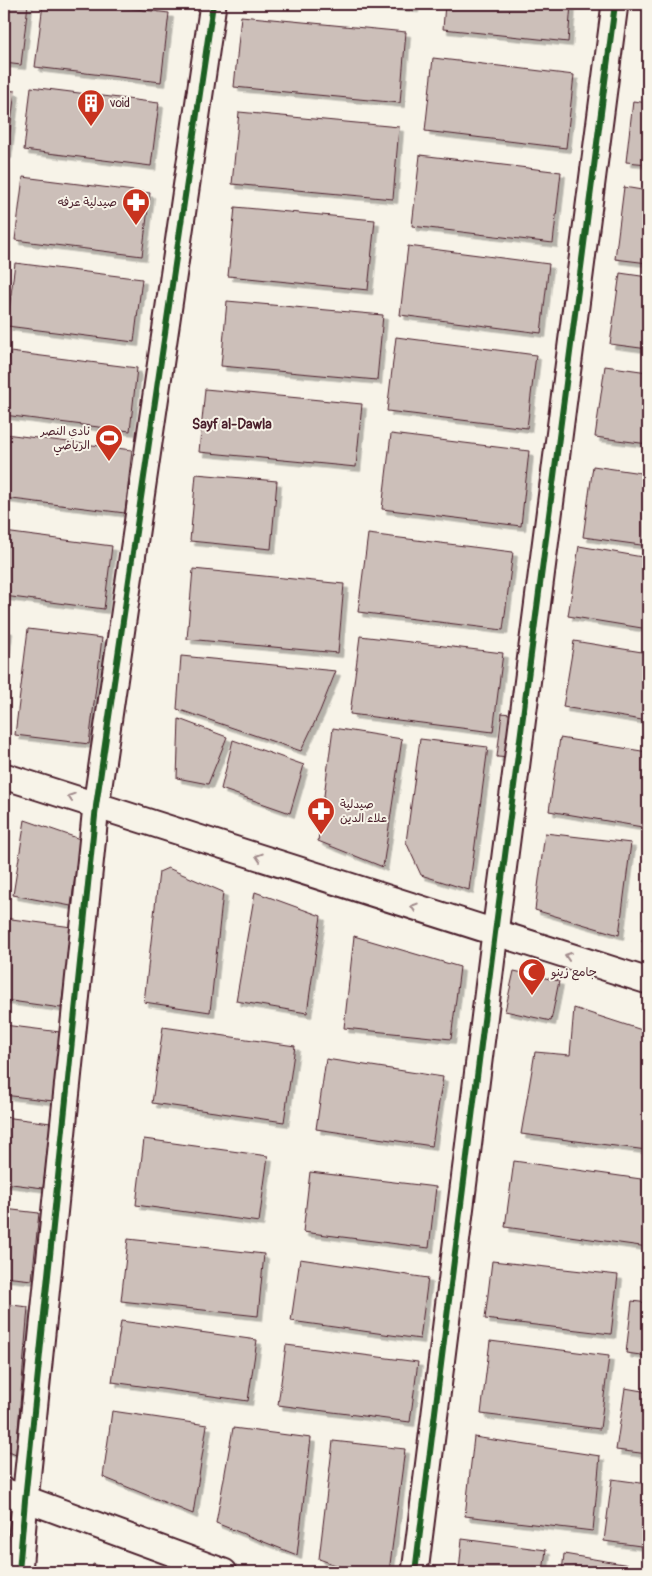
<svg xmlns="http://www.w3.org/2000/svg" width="652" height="1576" viewBox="0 0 652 1576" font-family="Pangolin,'Playpen Sans Arabic',sans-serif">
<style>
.building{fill:#ccbfb9;stroke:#4a1f2b;filter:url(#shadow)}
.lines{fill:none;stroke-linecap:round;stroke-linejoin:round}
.street-casing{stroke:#4a1f2b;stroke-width:29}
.street{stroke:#f7f3e8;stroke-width:25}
.cycleway-casing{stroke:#f7f3e8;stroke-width:9}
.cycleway{stroke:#1b5e20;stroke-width:6}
.oneway{stroke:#a0898a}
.labels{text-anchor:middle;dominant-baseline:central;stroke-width:4;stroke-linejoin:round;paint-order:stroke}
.poi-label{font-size:12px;fill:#4a1f2b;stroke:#f7f3e8;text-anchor:start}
.neighbourhood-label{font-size:14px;font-weight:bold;fill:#4a1f2b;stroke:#f7f3e8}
</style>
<defs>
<filter id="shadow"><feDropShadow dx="4.5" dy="4.5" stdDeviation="0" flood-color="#0004"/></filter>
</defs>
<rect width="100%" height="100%" fill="#f7f3e8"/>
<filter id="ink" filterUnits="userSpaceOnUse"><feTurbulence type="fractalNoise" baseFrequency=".02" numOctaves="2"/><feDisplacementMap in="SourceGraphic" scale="10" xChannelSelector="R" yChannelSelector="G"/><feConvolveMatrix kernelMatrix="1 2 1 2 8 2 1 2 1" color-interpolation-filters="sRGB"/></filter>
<g filter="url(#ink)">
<!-- building -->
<path class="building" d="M4 4H28L21 65 4 63Z
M43 4H94L169 13 161 82 35 67Z
M373 4H414V8Z
M445 4H571L568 42 443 29Z
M241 16 406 32 400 103 234 87Z
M648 39V68H645Z
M433 58 574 75 566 148 425 131Z
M31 87 159 103 151 166 24 150Z
M4 90 15 91 7 154H4Z
M633 101 648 103V164L626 162Z
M239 112 399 127 393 199 232 184Z
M420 155 561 172 553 243 412 226Z
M23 177 150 193 142 256 15 240Z
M624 187 648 191V263L615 259Z
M235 207 375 220 368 290 228 276Z
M408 246 549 264 541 333 400 315Z
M15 263 142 279 134 342 7 326Z
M620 273 648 277V349L610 344Z
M227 301 383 315 377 380 221 366Z
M396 337 536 355 527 428 387 411Z
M10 352 137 368 130 431 4 415Z
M605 366 648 372V444L595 437Z
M205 389 362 404 356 467 199 452Z
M5 434 132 450 125 513 4 498Z
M391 434 529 451 521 526 382 509Z
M593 466 648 474V546L583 537Z
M196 474 277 481 271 549 190 541Z
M4 532 112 546 104 609 4 596Z
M368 534 513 552 503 630 358 612Z
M579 546 648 558V629L568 616Z
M193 569 344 584 338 653 187 639Z
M4 628 8 629 4 663Z
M28 629 102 638 89 744 15 735Z
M360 636 503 653 493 732 350 714Z
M574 641 648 653V721L563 707Z
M181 656 336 671 320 711 301 751 177 709Z
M502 713 517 715 511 758 497 757Z
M179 719 227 737 208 784 177 778Z
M333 728 402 739 383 867 318 841Z
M560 738 648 752V828L549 811Z
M420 739 488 747 469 890 421 875 406 842Z
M233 740 304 765 290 813 221 789Z
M25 820 80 839 71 906 13 895Z
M545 833 631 843 619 935 535 910Z
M168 868 223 892 210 1012 144 1002 159 872Z
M255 892 321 916 307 1013 236 1001Z
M648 904V944L642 942Z
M4 918 72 927 61 1008 4 1000Z
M354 936 460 967 451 1039 344 1028Z
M514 971 559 981 551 1021 505 1011Z
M574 1008 648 1032V1141L647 1150 521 1134 535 1052 570 1055Z
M4 1025 60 1032 53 1101 4 1095Z
M163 1027 295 1046 284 1122 152 1103Z
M326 1059 443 1077 432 1146 316 1129Z
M4 1117 51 1123 43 1188 4 1183Z
M144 1139 268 1156 259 1222 136 1205Z
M514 1161 648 1180V1247L505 1227Z
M310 1172 436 1187 429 1248 303 1232Z
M4 1209 39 1213 32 1280 4 1277Z
M128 1239 264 1254 258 1316 121 1301Z
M300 1259 428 1278 420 1339 291 1321Z
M492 1261 618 1275 611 1334 485 1319Z
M632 1301 648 1303V1356L626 1353Z
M4 1304 28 1307 16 1454 4 1449Z
M121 1321 257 1340 248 1401 112 1382Z
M490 1341 609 1356 600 1429 481 1414Z
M286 1345 418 1362 410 1422 278 1405Z
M625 1388 648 1392V1454L616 1450Z
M112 1411 207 1425 193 1514 103 1477Z
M233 1428 311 1438 297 1555 216 1523Z
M474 1437 600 1456 593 1531 465 1516Z
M333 1441 405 1449 389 1572H355L319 1559Z
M612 1479 648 1484V1547L604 1541Z
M462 1539 546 1550 543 1572H459Z
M564 1554 629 1565 628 1572H562Z
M93 1564 121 1572H92Z"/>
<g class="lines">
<!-- street casing -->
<g class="street-casing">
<path id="street" d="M4 776 648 981
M4 1491 224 1572
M19 1572 25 1500 96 806 213 4
M415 1572 495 933 615 4"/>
</g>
<!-- street -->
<use href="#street" class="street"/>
<!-- cycleway casing -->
<g class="cycleway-casing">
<path id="cycleway" d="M19 1572 25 1500 96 806 213 4
M415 1572 495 933 615 4"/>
</g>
<!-- cycleway -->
<use href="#cycleway" class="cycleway"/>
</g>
<!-- one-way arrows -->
<defs><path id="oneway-chevron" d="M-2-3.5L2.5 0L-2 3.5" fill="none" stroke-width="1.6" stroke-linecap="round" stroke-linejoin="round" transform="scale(1.25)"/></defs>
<g class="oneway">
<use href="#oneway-chevron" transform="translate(71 797) rotate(-162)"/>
<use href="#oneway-chevron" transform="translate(259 857) rotate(-162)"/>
<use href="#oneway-chevron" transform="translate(414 907) rotate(-162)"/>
<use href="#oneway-chevron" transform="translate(568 956) rotate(-162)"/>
</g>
</g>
<!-- icons -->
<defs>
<g id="building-pin" transform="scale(1.4375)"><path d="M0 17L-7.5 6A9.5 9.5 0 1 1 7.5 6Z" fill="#c8321e" stroke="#f7f3e8"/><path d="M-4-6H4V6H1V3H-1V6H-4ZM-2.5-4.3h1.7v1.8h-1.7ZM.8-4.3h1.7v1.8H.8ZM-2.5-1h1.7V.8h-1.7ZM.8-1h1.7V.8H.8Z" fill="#fff"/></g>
<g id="pharmacy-pin" transform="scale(1.4375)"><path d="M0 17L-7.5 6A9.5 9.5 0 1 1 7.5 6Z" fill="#c8321e" stroke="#f7f3e8"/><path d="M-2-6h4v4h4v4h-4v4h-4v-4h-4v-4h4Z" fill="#fff"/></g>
<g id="stadium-pin" transform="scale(1.4375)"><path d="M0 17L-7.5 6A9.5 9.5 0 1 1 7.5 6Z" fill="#c8321e" stroke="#f7f3e8"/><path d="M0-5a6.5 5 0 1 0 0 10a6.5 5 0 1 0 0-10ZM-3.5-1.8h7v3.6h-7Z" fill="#fff"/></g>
<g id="mosque-pin" transform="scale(1.4375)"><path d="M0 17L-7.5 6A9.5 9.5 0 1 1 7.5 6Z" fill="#c8321e" stroke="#f7f3e8"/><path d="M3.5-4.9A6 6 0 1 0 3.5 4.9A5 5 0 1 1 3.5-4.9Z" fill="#fff"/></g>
</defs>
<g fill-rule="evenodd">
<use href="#building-pin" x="91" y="103"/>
<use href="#pharmacy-pin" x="136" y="202"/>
<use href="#stadium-pin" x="109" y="438"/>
<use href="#pharmacy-pin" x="321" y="811"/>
<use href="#mosque-pin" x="532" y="972"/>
</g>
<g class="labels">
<!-- poi labels -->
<g class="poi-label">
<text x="110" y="103">void</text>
<text x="117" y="202" text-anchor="end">صيدلية عرفه</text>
<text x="90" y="431" text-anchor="end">نادي النصر<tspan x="90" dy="14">الرياضي</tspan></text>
<text x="340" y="804">صيدلية<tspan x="340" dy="14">علاء الدين</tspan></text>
<text x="551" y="972">جامع زينو</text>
</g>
<!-- neighbourhood labels -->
<g class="neighbourhood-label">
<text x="232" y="424">Sayf al-Dawla</text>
</g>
</g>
<!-- margin -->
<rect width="652" height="1576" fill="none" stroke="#f7f3e8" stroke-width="20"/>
<rect x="10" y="10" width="632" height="1556" fill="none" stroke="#4a1f2b" stroke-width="2" filter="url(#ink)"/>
</svg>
